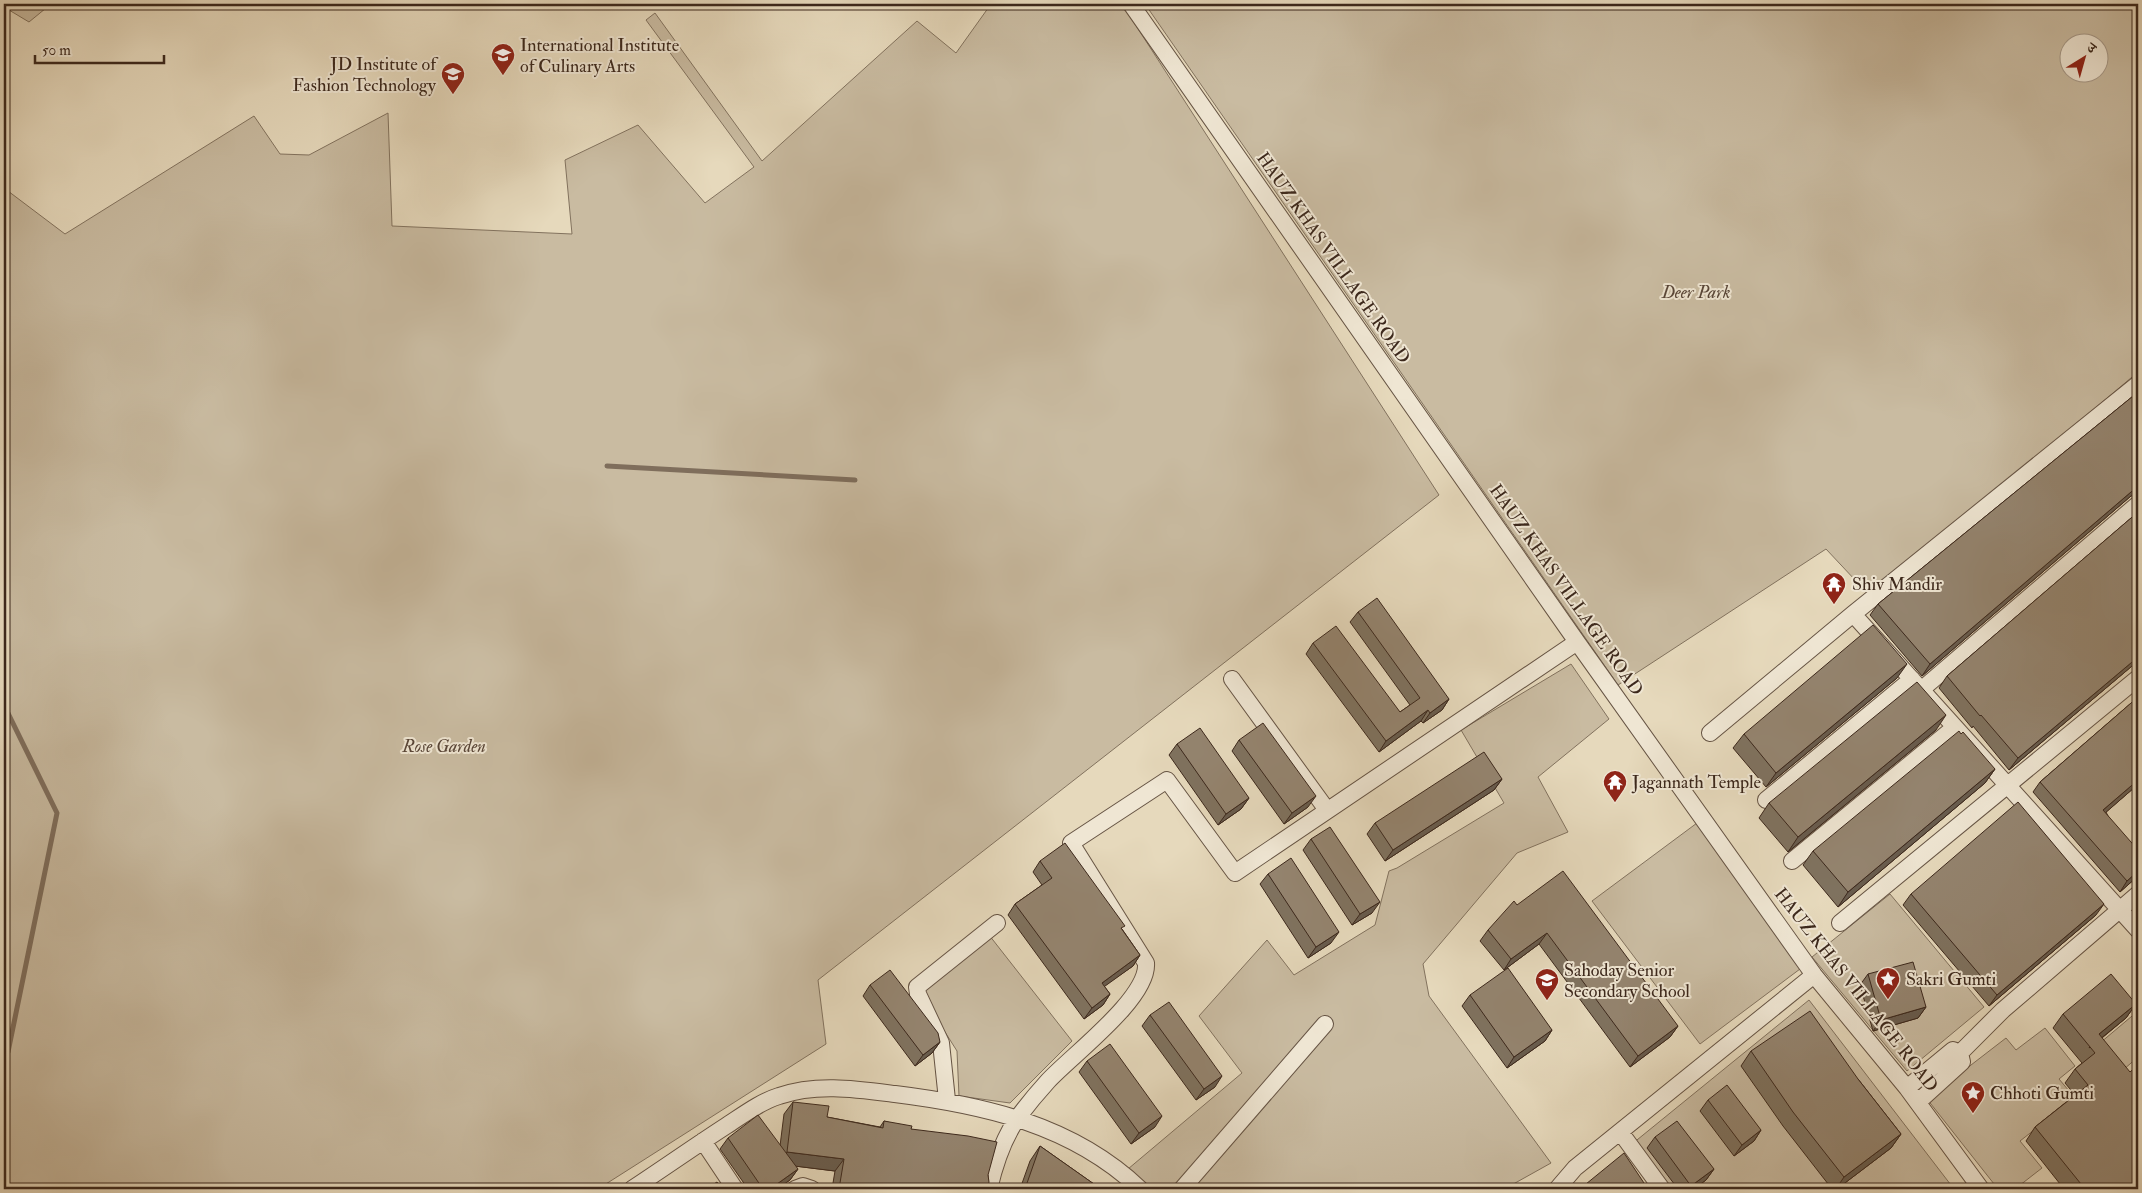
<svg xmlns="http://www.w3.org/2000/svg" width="2142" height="1193" viewBox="0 0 2142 1193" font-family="'IM FELL Double Pica','Noto Serif Devanagari',serif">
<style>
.green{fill:#c9bba1;stroke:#82725e;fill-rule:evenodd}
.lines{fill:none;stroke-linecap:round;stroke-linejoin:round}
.stream{stroke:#7f6e5c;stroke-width:5}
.minor-casing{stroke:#665444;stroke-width:18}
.minor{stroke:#efe6d3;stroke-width:16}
.wall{fill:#7f725f;stroke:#3c281c}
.shaded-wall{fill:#685c4e;stroke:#3c281c}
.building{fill:#94846f;stroke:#3c281c}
.labels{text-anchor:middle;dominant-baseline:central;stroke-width:4;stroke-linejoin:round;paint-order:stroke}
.poi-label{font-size:18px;fill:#3c281c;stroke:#efe6d3;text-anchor:start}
.street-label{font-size:18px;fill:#3c281c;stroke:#efe6d3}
.park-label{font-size:18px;font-style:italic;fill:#584537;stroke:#efe6d3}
</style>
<rect width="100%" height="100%" fill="#e6d9bc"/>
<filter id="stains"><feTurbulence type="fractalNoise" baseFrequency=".004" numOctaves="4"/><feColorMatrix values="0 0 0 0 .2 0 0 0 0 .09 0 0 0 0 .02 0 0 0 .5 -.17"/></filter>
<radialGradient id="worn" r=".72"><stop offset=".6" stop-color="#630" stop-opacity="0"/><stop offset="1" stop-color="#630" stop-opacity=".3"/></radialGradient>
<!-- green -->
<path class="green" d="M4 4H51L29 22 4 7Z
M991 4H1122L1439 495 818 980 826 1044 598 1189H4V188L65 234 254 116 280 154 309 155 388 113 392 226 572 234 565 160 638 125 705 203 754 167 646 20 655 13 762 161 917 21 956 53Z
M1145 4H2138V372L1871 597 1826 549 1618 685ZM2070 42H2100V72H2070Z
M1571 664 1609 719 1538 777 1568 832 1517 853 1423 964 1429 996 1551 1163 1508 1187 1500 1189H1150L1128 1169 1242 1073 1199 1016 1267 940 1294 975 1375 925 1389 871 1397 868 1504 803 1461 730Z
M1697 823 1804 966 1700 1044 1592 901Z
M1890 894 1984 1007 1907 1071 1812 957Z
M982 926 1072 1041 1010 1103 959 1096 957 1051 914 983Z
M1809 1000 1954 1189H1670L1632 1144Z
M2138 1011V1057L2123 1070 2100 1043Z
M2045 1028 2075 1066 2059 1079 2075 1098 2020 1141 2042 1168 2015 1189H1998L1927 1099 2006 1038 2016 1050Z"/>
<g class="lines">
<!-- stream -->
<path class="stream" d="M607 466 855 480
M4 705 57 813 8 1052"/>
<!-- minor casing -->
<g class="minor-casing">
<path id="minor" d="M1131 4 1577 642 1814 975 1907 1088 1981 1189
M1853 614 2138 930
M1232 679 1327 810
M1921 690 2138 504
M1710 733 1853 614 2138 384
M1766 800 1912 679
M1792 861 1955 727
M1840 923 2138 678
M1960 1053 2003 1010 2138 894
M1907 1088 1953 1050 1960 1053
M947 1100 941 1043 918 994 917 987 997 923
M1918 1102 1962 1062 1960 1053
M1621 1133 1662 1189
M703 1141 735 1189
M632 1189C664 1168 695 1146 726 1126 743 1115 760 1102 779 1096 816 1083 856 1089 895 1094 984 1105 1073 1125 1140 1189
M795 1189 803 1186 812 1189
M989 1189C995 1163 1003 1138 1019 1116 1028 1104 1038 1092 1048 1081 1072 1055 1149 998 1146 963L1071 843 1167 780 1235 873 1577 642
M1182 1189 1325 1024
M1557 1189 1575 1168 1814 975"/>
</g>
<!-- minor -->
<use href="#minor" class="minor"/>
</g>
<!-- wall -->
<path class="wall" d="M2138 392V495L2137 494 2131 496 1922 676 1870 615 1878 604Z
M2138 512V661L2009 770 1973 726 1972 728 1939 688 1947 676Z
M1358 612 1449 699 1442 710 1423 723 1421 721 1379 752 1306 654 1313 643 1400 712 1410 705 1350 622Z
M1897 678 1766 787 1733 748 1744 734Z
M2138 697V791L2135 787 2106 812 2138 876 2120 892 2033 792 2040 782Z
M1936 730 1788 852 1759 818 1769 803Z
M1239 740 1308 807 1284 824 1232 751Z
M1177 744 1249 798 1241 809 1218 825 1169 755Z
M1995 769 1985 783 1838 907 1803 865 1813 851Z
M1502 779 1494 790 1385 861 1367 834 1375 823Z
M1311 839 1372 913 1352 925 1303 850Z
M1040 861 1122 929 1140 955 1133 966 1104 986 1110 994 1103 1005 1084 1019 1008 915 1015 904 1042 885 1033 872Z
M1268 874 1331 943 1308 958 1260 884Z
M1911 894 2096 915 1989 1006 1903 905Z
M1517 905 1678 1026 1670 1037 1630 1067 1539 944 1504 970 1480 941 1488 930Z
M1868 974 1926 1007 1918 1018 1873 1031 1860 985Z
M870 985 940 1042 932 1053 915 1066 863 996Z
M1470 995 1552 1030 1545 1041 1507 1068 1462 1006Z
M2136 1004 2126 1018 2102 1038 2138 1189H2064L2026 1141 2035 1127 2075 1095 2065 1083 2075 1069 2082 1063 2053 1028 2063 1014Z
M1150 1015 1215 1087 1196 1100 1142 1026Z
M1751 1051 1858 1079 1901 1134 1891 1148 1837 1189H1832L1783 1126 1741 1066Z
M1087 1061 1155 1127 1131 1144 1079 1072Z
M1708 1100 1761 1130 1754 1141 1734 1156 1700 1111Z
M793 1102 827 1117 880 1127 884 1121 911 1129 988 1175V1189H832L835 1171 795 1166 798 1169 790 1180 777 1189H748L720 1149 728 1138 780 1146 784 1114Z
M1655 1137 1714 1169 1706 1180 1694 1189H1678L1647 1148Z
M1040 1146 1101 1189H1020L1030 1161Z"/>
<!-- shaded-wall -->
<path class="shaded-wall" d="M2138 486V495L2137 494 2131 496 1922 676 1930 664Z
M2138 657V661L2009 770 2018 758Z
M1907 664 1897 678 1766 787 1776 773Z
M1449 699 1442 710 1423 723 1430 713Z
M1428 710 1421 721 1379 752 1386 741Z
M1946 715 1936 730 1788 852 1798 837Z
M1995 769 1985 783 1838 907 1848 892Z
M1502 779 1494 790 1385 861 1393 850Z
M2138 780V782L2135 787 2096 821 2103 810Z
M1316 796 1308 807 1284 824 1292 813Z
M1249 798 1241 809 1218 825 1226 814Z
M2138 871V876L2120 892 2127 881Z
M1380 902 1372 913 1352 925 1360 914Z
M2104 904 2096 915 1989 1006 1997 995Z
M1339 932 1331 943 1308 958 1316 947Z
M1547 933 1539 944 1504 970 1511 959Z
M1140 955 1133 966 1094 994 1102 983Z
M1110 994 1103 1005 1084 1019 1092 1008Z
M2136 1004 2126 1018 2089 1048 2099 1034Z
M1926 1007 1918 1018 1873 1031 1881 1020Z
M1678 1026 1670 1037 1630 1067 1638 1056Z
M1552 1030 1545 1041 1507 1068 1514 1057Z
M940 1042 932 1053 915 1066 923 1055Z
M1222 1076 1215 1087 1196 1100 1204 1089Z
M1162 1116 1155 1127 1131 1144 1139 1133Z
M1761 1130 1754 1141 1734 1156 1742 1145Z
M1901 1134 1891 1148 1837 1189H1836L1844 1177Z
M787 1152 844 1159 835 1171 778 1164Z
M798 1169 790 1180 777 1189H770Z
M1714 1169 1706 1180 1694 1189H1689L1691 1186Z"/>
<!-- building -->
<path class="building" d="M2138 392V486L1930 664 1878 604Z
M2138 512V657L2018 758 1981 715 1980 716 1947 676Z
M1377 598 1449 699 1430 713 1428 710 1386 741 1313 643 1336 626 1400 712 1420 698 1358 612Z
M1873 625 1907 664 1776 773 1744 734Z
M1917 682 1946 715 1798 837 1769 803Z
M2138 697V780L2103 810 2138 850V871L2127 881 2040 782Z
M1263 723 1316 796 1292 813 1239 740Z
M1200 728 1249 798 1226 814 1177 744Z
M1959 731 1961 734 1963 732 1995 769 1848 892 1813 851Z
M1484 752 1502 779 1393 850 1375 823Z
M2018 802 2104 904 1997 995 1911 894Z
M1330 827 1380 902 1360 914 1311 839Z
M1065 843 1125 926 1121 928 1140 955 1102 983 1110 994 1092 1008 1015 904 1052 878 1040 861Z
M1291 858 1339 932 1316 947 1268 874Z
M1563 871 1678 1026 1638 1056 1547 933 1511 959 1488 930 1514 901 1517 905Z
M1913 962 1926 1007 1881 1020 1868 974Z
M1508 968 1552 1030 1514 1057 1470 995Z
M890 970 938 1033 940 1042 923 1055 870 985Z
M2111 974 2136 1004 2099 1034 2130 1072 2138 1065V1189H2085L2035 1127 2088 1085 2075 1069 2095 1053 2063 1014Z
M1169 1002 1222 1076 1204 1089 1150 1015Z
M1810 1011 1858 1079 1901 1134 1844 1177 1793 1112 1751 1051Z
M1110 1044 1162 1116 1139 1133 1087 1061Z
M1727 1085 1761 1130 1742 1145 1708 1100Z
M793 1102 829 1106 827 1117 883 1128 884 1121 912 1126 911 1129 968 1136 997 1142 988 1175 989 1182 988 1189H839L844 1159 787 1152Z
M758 1115 798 1169 770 1189H763L728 1138Z
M1677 1121 1714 1169 1691 1186 1655 1137Z
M1040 1146 1101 1189H1030L1026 1186Z
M1624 1153 1648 1189H1583L1586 1184Z
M717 1182 722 1189H706Z
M810 1185 823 1189H801L802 1187Z"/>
<!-- icons -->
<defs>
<g id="university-pin" transform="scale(1.25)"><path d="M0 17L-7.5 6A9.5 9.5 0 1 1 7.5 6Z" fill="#8f2418" stroke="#efe6d3"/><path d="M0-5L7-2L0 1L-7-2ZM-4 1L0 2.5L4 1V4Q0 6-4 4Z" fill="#fff"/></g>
<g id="temple-pin" transform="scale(1.25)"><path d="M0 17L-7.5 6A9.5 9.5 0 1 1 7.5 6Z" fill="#8f2418" stroke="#efe6d3"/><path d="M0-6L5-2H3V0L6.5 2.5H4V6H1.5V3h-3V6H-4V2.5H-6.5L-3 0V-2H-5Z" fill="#fff"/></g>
<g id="sight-pin" transform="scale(1.25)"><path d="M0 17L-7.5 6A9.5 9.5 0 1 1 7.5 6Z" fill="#8f2418" stroke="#efe6d3"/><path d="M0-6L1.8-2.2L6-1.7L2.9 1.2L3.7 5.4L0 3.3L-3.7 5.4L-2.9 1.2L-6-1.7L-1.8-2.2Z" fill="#fff"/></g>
<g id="school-pin" transform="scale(1.25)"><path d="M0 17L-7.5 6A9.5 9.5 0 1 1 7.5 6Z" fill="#8f2418" stroke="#efe6d3"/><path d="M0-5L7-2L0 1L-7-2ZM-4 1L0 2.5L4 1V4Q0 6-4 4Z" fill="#fff"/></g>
</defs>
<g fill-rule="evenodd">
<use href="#university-pin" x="503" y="55"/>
<use href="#university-pin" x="453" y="74"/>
<use href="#temple-pin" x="1834" y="584"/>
<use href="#temple-pin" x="1615" y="782"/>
<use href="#sight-pin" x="1888" y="979"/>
<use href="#school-pin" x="1547" y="980"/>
<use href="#sight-pin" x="1973" y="1093"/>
</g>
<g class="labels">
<!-- poi labels -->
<g class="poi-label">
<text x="520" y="45">International Institute<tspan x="520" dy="21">of Culinary Arts</tspan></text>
<text x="436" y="64" text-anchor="end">JD Institute of<tspan x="436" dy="21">Fashion Technology</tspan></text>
<text x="1852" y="584">Shiv Mandir</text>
<text x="1632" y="782">Jagannath Temple</text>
<text x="1564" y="970">Sahoday Senior<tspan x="1564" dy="21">Secondary School</tspan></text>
<text x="1906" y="979">Sakri Gumti</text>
<text x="1990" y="1093">Chhoti Gumti</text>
</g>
<!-- street labels -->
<g class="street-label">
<text transform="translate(1333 258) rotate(55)">HAUZ KHAS VILLAGE ROAD</text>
<text transform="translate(1566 590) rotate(55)">HAUZ KHAS VILLAGE ROAD</text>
<text transform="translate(1856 990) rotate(52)">HAUZ KHAS VILLAGE ROAD</text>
</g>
<!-- park labels -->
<g class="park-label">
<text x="1696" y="292">Deer Park</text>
<text x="444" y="746">Rose Garden</text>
</g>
</g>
<!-- margin -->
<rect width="2142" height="1193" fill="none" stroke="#e6d9bc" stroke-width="20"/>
<rect x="5" y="5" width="2132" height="1183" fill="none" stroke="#3c281c" stroke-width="2.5"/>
<rect x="10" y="10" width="2122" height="1173" fill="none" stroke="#3c281c"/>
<!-- north arrow -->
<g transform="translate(2084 58) rotate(37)"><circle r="24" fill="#efe6d3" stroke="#a79a8a"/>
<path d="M0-4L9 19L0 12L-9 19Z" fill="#8f2418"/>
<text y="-8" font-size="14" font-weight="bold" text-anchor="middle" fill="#3c281c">उ</text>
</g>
<!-- scale -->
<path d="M35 55v8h129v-8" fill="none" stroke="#3c281c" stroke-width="2.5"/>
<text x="42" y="55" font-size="15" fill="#3c281c" stroke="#efe6d3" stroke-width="4" paint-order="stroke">50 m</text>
<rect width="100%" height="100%" filter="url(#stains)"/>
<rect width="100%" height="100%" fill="url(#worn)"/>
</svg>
